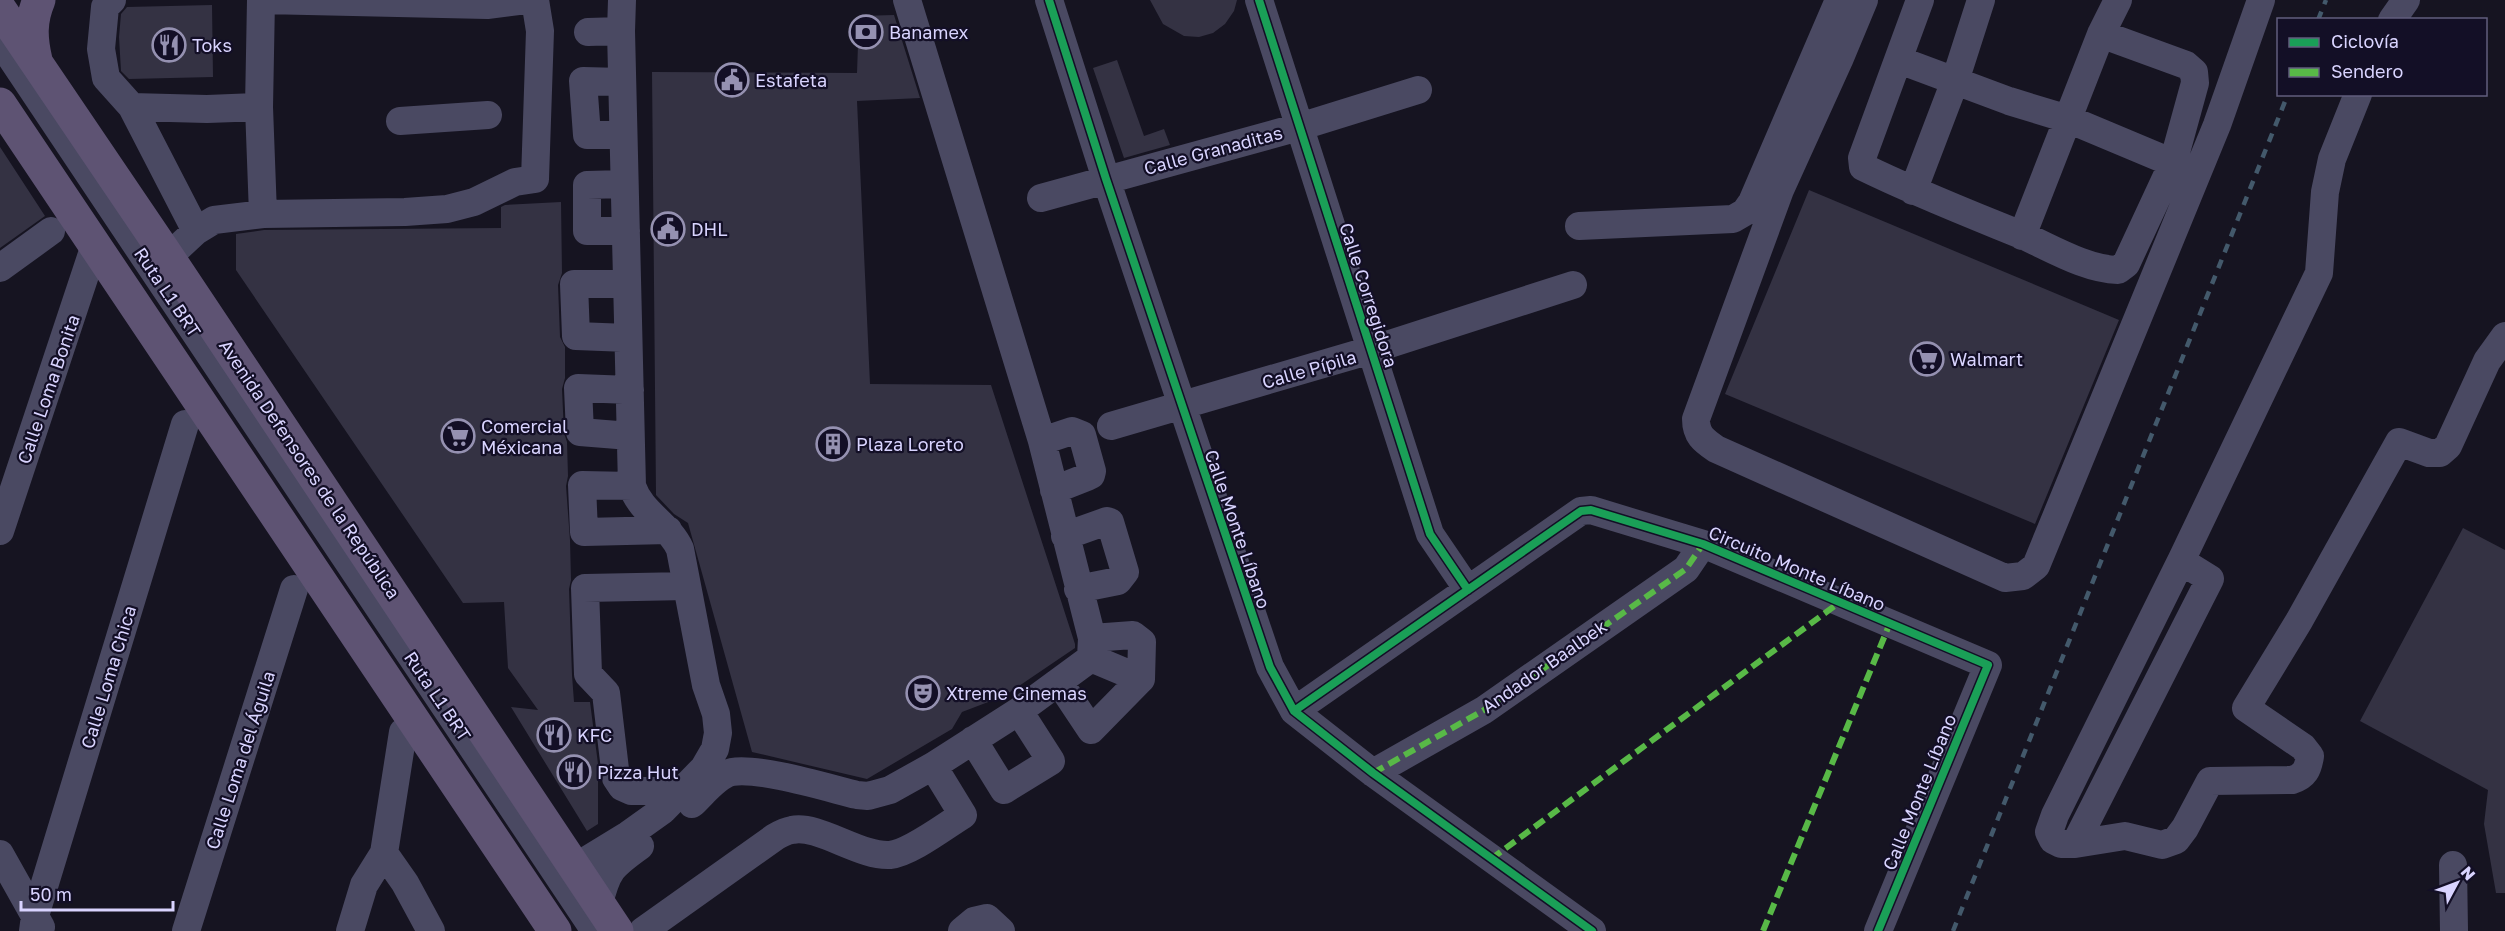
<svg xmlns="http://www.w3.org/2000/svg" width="2505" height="931" viewBox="0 0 2505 931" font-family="'Golos Text',sans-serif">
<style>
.building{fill:#343243}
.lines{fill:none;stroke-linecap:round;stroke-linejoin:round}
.minor{stroke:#4a4962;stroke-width:28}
.major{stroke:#5e5373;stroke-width:33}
.rail{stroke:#43596b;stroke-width:4.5;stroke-dasharray:9 8;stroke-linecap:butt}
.quiet{stroke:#58b947;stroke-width:6;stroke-dasharray:12 6;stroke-linecap:butt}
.cycleway-casing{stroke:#130f26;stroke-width:11}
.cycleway{stroke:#1a9f57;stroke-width:8}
.labels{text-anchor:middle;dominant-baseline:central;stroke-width:4.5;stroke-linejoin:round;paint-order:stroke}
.poi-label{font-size:18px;fill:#d9d4ff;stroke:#130f26;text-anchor:start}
.street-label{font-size:18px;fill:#d9d4ff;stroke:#130f26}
</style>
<rect width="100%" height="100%" fill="#161421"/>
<!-- building -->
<path class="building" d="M1150 0H1237L1234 11 1225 24 1213 33 1199 37 1184 36 1163 24Z
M212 5 213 77 129 79 121 71 119 37 121 14 127 7Z
M894 15 920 98 857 101 870 384 991 385 1075 644V648L1004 696 962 712 952 729 867 779 752 752 688 523 674 514 656 495 652 72 857 73 859 16Z
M1117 60 1144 136 1164 129 1170 145 1124 158 1093 68Z
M0 147 45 216 0 248Z
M1809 190 2119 320 2035 524 1725 394Z
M561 202 562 273 558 285 560 337 565 347V378L562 389 564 433 567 442 568 476 566 486 570 540 571 580 569 589 572 675 574 702H590L598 764V824L587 831 511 707 538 710 508 668 504 602 463 603 236 270V234L264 230 501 228V207L505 205Z
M2463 528 2505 550V893H2496L2484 824 2488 790 2360 721Z"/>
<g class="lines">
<!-- minor -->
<path class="minor" d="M112 0 105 7 101 49 106 78 132 107 196 231
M261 0 259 107 263 214
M263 0 487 5 526 0
M907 0 1042 441 1092 638 1091 658
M1049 0 1106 179 1270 667 1294 711 1373 773 1592 931
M1259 0 1430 534 1468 590
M1864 0 1839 60 1780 190 1696 419C1696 435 1703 440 1716 449L2005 578 2023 576 2036 566 2217 125 2261 0
M1920 0 1862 158 1863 167C1916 193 1970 214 2024 236 2053 249 2086 269 2118 270L2126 264 2173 163 2195 83 2194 72 2186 65 2101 34
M2392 20 2406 0
M588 32 621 31
M0 41 595 931
M1899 60 2009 101 2068 119 2173 163
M622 82 583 81 587 135H623
M2358 94 2332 159 2325 192 2319 273 2181 561 2210 579 2075 844 2125 836 2162 845 2176 840 2185 828 2210 781 2292 780C2305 776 2308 769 2310 756L2303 747 2246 708 2299 621 2399 442 2429 453H2440L2448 446 2487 361 2505 336
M132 107 207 109 259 107
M400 121 488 115
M624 184 587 185V231H626
M1913 191 1955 81 1981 0
M1041 198 1299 127 1418 90
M1579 226 1733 219 1745 212 1752 202 1839 0
M2022 236 2101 34 2118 0
M168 257 196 231 214 220 263 214 405 212 447 209 474 202 515 182 535 179 540 31 535 0
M0 268 51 231
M627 284H574L576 336 628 338
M630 390 578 388 580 432 630 436
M1111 426 1371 350 1573 285
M1042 441 1072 431 1082 435 1092 471 1091 475 1087 477 1054 490
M632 486 582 485 584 532 668 530
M0 531 94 248
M1065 536 1107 521 1110 522 1125 572 1118 581 1078 589
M1091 658 1141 679 1142 642 1133 635 1092 638
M1059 682 1091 730 1141 679
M1294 711 1581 511 1591 510 1703 544 1988 665 1878 931
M973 740 1004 790 1051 761 1019 711
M1373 773 1484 710 1686 569 1703 544
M682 791H631L622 787 616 778 606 693 588 674 585 588 687 586
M692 804C703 794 717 775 732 772 759 767 828 788 857 795L868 796 890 790 933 766 1019 711 1091 658
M2075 844H2061L2053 840 2049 832 2055 815 2181 561
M384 853 405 883 431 931
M0 854 41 927
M2453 865 2454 931
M574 868 628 835 663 810 704 768 715 749 718 733 716 714 706 685 680 549C669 524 641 513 632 486L621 31 622 0
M599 904C607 870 612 866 640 846
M33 931 35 916 185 424
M186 931 294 589
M350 931 364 885 384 853 403 732
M643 931 775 837C780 834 786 831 792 830 818 824 860 857 890 855 910 853 945 826 963 815L933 766
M962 931 974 921 987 918 1001 931"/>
<!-- major -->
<path class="major" d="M0 9 168 257 617 931
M36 60C31 39 30 21 39 0
M0 104 555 931"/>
<!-- rail -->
<path class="rail" d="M2318 20 2326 0
M1953 931 2288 94"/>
<!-- quiet -->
<path class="quiet" d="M1373 773 1484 710 1686 569 1703 544
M1491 859 1840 602
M1763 931 1890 623"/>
<!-- cycleway casing -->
<g class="cycleway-casing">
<path id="cycleway" d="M1049 0 1106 179 1270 667 1294 711 1373 773 1592 931
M1259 0 1430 534 1468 590
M1294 711 1581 511 1591 510 1703 544 1988 665 1878 931"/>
</g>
<!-- cycleway -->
<use href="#cycleway" class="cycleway"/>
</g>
<!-- icons -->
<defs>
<g id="bank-ring" transform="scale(1.725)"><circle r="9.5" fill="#130f26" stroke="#9591b1" stroke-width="1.5"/><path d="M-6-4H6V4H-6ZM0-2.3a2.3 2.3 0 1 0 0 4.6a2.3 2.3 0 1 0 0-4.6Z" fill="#9591b1"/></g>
<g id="restaurant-ring" transform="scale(1.725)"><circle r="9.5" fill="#130f26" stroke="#9591b1" stroke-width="1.5"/><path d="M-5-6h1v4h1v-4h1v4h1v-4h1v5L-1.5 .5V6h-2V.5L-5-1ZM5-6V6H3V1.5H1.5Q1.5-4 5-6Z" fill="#9591b1"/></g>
<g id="civic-ring" transform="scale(1.725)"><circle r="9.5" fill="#130f26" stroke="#9591b1" stroke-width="1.5"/><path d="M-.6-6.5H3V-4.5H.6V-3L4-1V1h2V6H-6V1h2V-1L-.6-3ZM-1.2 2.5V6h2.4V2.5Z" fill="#9591b1"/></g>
<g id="supermarket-ring" transform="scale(1.725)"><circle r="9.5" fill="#130f26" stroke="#9591b1" stroke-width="1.5"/><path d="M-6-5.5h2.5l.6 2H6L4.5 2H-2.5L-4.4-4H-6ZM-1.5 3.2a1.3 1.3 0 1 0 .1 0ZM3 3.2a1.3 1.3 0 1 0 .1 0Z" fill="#9591b1"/></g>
<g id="building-ring" transform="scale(1.725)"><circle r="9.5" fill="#130f26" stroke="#9591b1" stroke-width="1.5"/><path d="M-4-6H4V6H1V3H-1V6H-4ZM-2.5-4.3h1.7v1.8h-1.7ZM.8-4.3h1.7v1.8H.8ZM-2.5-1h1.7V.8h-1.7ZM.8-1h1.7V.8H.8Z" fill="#9591b1"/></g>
<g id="theatre-ring" transform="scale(1.725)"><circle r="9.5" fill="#130f26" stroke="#9591b1" stroke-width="1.5"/><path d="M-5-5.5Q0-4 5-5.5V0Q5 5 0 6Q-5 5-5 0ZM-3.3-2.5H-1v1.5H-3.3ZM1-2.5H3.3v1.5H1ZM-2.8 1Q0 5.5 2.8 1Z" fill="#9591b1"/></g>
</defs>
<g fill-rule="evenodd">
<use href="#bank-ring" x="866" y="32"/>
<use href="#restaurant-ring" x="169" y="45"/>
<use href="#civic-ring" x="732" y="80"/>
<use href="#civic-ring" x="668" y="229"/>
<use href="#supermarket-ring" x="1927" y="359"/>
<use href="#supermarket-ring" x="458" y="436"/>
<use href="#building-ring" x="833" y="444"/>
<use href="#theatre-ring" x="923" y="693"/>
<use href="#restaurant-ring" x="554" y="735"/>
<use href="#restaurant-ring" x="574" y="772"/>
</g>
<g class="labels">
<!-- poi labels -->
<g class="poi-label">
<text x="889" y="32">Banamex</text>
<text x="192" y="45">Toks</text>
<text x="755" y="80">Estafeta</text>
<text x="691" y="229">DHL</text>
<text x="1950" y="359">Walmart</text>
<text x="481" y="426">Comercial<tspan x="481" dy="21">Méxicana</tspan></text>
<text x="856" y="444">Plaza Loreto</text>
<text x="946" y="693">Xtreme Cinemas</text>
<text x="577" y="735">KFC</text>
<text x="597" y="772">Pizza Hut</text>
</g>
<!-- street labels -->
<g class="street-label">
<text transform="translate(1213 150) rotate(-15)">Calle Granaditas</text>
<text transform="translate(168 292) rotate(56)">Ruta L1 BRT</text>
<text transform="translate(1369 295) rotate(72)">Calle Corregidora</text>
<text transform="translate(1309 369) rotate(-16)">Calle Pípila</text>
<text transform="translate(48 389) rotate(-71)">Calle Loma Bonita</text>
<text transform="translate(310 469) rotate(56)">Avenida Defensores de la República</text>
<text transform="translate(1238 529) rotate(71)">Calle Monte Líbano</text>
<text transform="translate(1797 568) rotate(23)">Circuito Monte Líbano</text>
<text transform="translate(1544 666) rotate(-35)">Andador Baalbek</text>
<text transform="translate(108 677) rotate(-73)">Calle Loma Chica</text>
<text transform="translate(438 696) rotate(56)">Ruta L1 BRT</text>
<text transform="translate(240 760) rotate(-72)">Calle Loma del Águila</text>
<text transform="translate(1919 792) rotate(-68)">Calle Monte Líbano</text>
</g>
</g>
<!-- legend -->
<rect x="2277" y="18" width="210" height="78" fill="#130f26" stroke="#625e7d" stroke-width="1.5"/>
<rect x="2289" y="38" width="30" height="9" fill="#1a9f57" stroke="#625e7d" stroke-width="1.5"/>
<text x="2331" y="48" font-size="18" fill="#d9d4ff">Ciclovía</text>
<rect x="2289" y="68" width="30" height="9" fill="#58b947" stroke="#625e7d" stroke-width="1.5"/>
<text x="2331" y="78" font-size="18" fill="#d9d4ff">Sendero</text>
<!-- north arrow -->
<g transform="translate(2457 883) rotate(49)" stroke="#130f26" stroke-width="4.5" paint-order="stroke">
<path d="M0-4.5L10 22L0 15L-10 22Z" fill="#d9d4ff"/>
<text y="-9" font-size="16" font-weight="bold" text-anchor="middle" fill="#d9d4ff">N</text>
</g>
<!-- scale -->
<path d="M21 901v9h152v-9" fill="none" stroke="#d9d4ff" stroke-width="3"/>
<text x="30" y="901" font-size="18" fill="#d9d4ff" stroke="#130f26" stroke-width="4.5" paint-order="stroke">50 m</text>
</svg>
